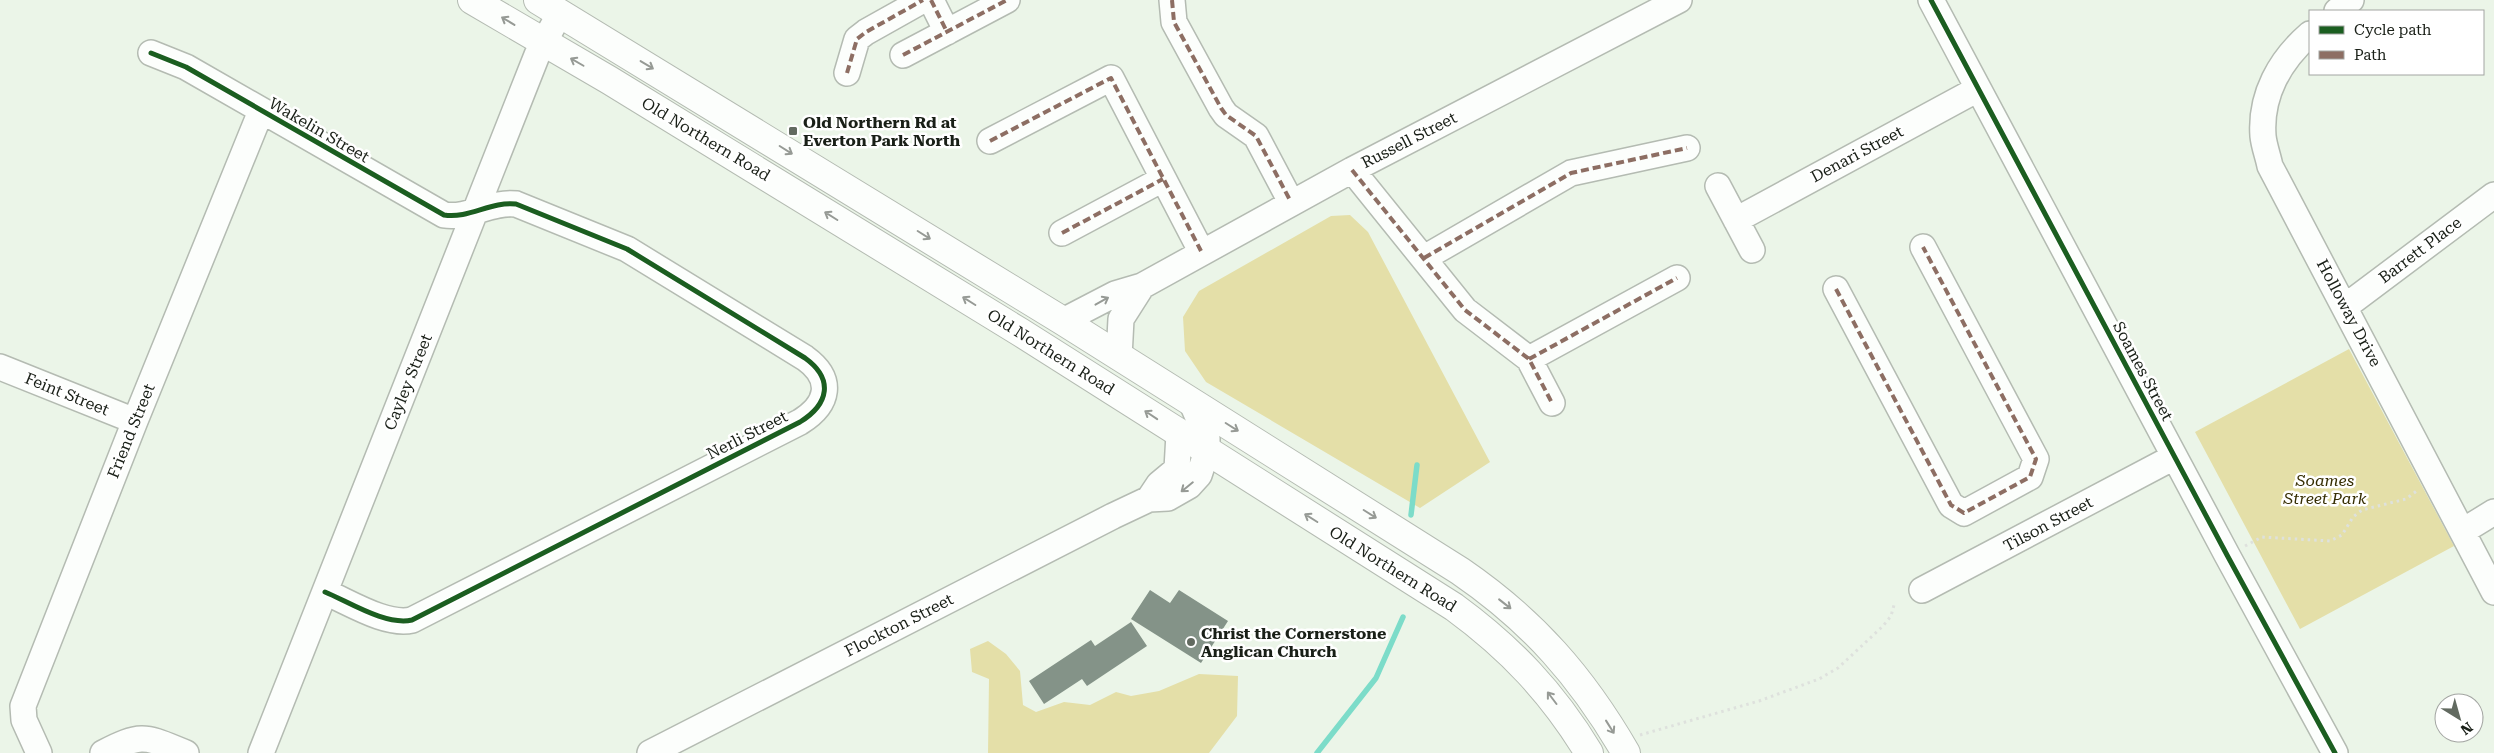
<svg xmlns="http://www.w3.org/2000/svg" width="2494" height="753" viewBox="0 0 2494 753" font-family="'Roboto Serif',serif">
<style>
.green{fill:#e4dfa8}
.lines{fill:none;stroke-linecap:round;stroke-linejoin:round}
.stream{stroke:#7cdcc9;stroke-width:5.5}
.building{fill:#849388}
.minor-casing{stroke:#b4bbb2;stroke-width:28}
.highway-casing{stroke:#b4bbb2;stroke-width:30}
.path{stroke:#dee1dd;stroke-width:3;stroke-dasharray:2.5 4;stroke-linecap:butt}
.minor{stroke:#fcfefc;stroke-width:25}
.highway{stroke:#fcfefc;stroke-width:28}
.quiet{stroke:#8d6e63;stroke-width:4;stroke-dasharray:8 4;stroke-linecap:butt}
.cycleway-casing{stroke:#fff;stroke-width:8}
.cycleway{stroke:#1b5e20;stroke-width:5}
.oneway{stroke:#969a95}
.poi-dot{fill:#626a60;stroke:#fff;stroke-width:2}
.labels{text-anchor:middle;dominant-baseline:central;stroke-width:5;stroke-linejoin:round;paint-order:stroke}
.poi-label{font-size:16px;font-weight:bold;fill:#191f17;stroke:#fff;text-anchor:start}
.street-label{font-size:16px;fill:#191f17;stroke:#fff}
.park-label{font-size:16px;font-style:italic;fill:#362e03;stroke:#fff}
</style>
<rect width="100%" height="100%" fill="#ebf5e8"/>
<!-- green -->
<path class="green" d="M1350 215 1368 232 1490 462 1420 508 1206 382 1185 351 1183 317 1199 291 1331 216Z
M2349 349 2454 546 2300 629 2195 432Z
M988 641 1006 654 1020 671 1023 705 1036 712 1064 702 1090 705 1116 692 1131 696 1159 691 1199 674 1238 676 1237 716 1209 753H988L989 679 972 672 970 649Z"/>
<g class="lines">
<!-- stream -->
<path class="stream" d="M1411 515 1417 465
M1317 753 1376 678 1403 617"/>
</g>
<!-- building -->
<path class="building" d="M1150 590 1170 603 1179 590 1228 621 1201 663 1131 619Z
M1131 622 1147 646 1087 686 1082 679 1044 704 1029 681 1091 640 1095 646Z"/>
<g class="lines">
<!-- minor casing -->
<g class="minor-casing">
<path id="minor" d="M931 0 947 32
M1172 0 1174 22 1221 108 1226 115 1256 136 1291 202
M1931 0 2227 555 2335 753
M2337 11 2351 0
M2310 34C2280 60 2260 95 2263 136 2264 146 2268 156 2270 166L2494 592
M151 53 186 67 444 215C469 219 491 201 516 204L627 249 805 358C834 379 829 404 800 422L412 620C386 626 349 602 325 592
M903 55 1007 0
M847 73 857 39 866 32 923 0
M990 141 1111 78 1201 251
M1352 170 1465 310 1529 359 1552 403
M1718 186 1752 250
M1736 220 1978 89
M1062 233 1163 179
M1424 258 1571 173 1687 148
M1836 289 1951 505 1964 513 2030 477 2036 459 1923 247
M2346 306 2494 195
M1063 321 1115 294 1142 286 1352 170 1679 0
M1119 357 1121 319 1142 286
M1529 359 1677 278
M0 367 135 421
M1149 499 1159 484 1177 469 1179 434
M2463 531 2494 512
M1922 590 2174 457
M39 753 24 720 23 706 135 421 261 111
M103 753C143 732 146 737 186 753
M261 753 537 55 560 13
M650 753 1113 516 1149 499 1168 498 1189 486 1199 475 1207 451V438L1191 401"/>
</g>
<!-- highway casing -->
<g class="highway-casing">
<path id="highway" d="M472 0 609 80 1020 332 1454 607C1510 648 1553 693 1589 753
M538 0 1063 321 1460 571C1533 621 1582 677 1626 753"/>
</g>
<!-- path -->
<path class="path" d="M2245 546 2262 537 2330 541 2342 535 2353 517 2362 510 2406 499 2418 490
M1640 735 1759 701 1819 679 1838 668 1883 626 1891 616 1894 605"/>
<!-- minor -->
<use href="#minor" class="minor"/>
<!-- highway -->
<use href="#highway" class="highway"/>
<!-- quiet -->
<path class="quiet" d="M931 0 947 32
M1172 0 1174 22 1221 108 1226 115 1256 136 1291 202
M903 55 1007 0
M847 73 857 39 866 32 923 0
M990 141 1111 78 1201 251
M1352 170 1465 310 1529 359 1552 403
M1062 233 1163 179
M1424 258 1571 173 1687 148
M1836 289 1951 505 1964 513 2030 477 2036 459 1923 247
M1529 359 1677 278"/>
<!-- cycleway casing -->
<g class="cycleway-casing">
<path id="cycleway" d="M1931 0 2227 555 2335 753
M151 53 186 67 444 215C469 219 491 201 516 204L627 249 805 358C834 379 829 404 800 422L412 620C386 626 349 602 325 592"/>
</g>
<!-- cycleway -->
<use href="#cycleway" class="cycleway"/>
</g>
<!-- one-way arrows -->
<defs><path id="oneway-shaft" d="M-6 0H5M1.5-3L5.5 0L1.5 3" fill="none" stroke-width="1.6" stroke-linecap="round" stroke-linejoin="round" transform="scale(1.25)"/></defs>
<g class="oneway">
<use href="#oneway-shaft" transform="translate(508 21) rotate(-149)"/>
<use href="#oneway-shaft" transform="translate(577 62) rotate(-150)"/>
<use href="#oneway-shaft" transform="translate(647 65) rotate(31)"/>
<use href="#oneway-shaft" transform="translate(786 150) rotate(32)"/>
<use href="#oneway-shaft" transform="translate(831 216) rotate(-148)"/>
<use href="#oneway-shaft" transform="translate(924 235) rotate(32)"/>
<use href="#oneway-shaft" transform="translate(969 301) rotate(-148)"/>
<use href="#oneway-shaft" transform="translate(1102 301) rotate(-29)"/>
<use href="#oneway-shaft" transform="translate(1151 415) rotate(-146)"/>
<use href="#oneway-shaft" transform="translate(1232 427) rotate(32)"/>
<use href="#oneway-shaft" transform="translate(1187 487) rotate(141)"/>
<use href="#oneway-shaft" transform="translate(1370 514) rotate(32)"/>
<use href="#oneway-shaft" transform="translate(1311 518) rotate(-148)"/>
<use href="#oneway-shaft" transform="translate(1505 604) rotate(38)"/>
<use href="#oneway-shaft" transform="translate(1552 698) rotate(-127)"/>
<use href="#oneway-shaft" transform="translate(1610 727) rotate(58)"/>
</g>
<!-- markers -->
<g class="poi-dot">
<rect x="788" y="126" width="10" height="10" rx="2.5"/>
<circle cx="1191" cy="642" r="5"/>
</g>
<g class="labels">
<!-- poi labels -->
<g class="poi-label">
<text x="803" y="122">Old Northern Rd at<tspan x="803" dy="18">Everton Park North</tspan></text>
<text x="1201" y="633">Christ the Cornerstone<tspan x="1201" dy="18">Anglican Church</tspan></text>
</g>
<!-- street labels -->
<g class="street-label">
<text transform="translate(319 130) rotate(30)">Wakelin Street</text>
<text transform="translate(706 139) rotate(31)">Old Northern Road</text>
<text transform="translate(1409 140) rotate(-27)">Russell Street</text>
<text transform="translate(1857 154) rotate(-28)">Denari Street</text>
<text transform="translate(2420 250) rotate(-37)">Barrett Place</text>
<text transform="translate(2349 313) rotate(62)">Holloway Drive</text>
<text transform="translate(1051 352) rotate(32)">Old Northern Road</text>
<text transform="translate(2143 371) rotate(62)">Soames Street</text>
<text transform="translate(408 382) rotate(-68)">Cayley Street</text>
<text transform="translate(67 394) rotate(22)">Feint Street</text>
<text transform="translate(131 431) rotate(-68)">Friend Street</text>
<text transform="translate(747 435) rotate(-27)">Nerli Street</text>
<text transform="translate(2048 524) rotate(-28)">Tilson Street</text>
<text transform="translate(1393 569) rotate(32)">Old Northern Road</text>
<text transform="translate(899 625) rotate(-27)">Flockton Street</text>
</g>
<!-- park labels -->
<g class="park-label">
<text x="2325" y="480">Soames<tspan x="2325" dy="18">Street Park</tspan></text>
</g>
</g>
<!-- legend -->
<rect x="2309" y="10" width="175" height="65" fill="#ffffff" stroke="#a3a5a2"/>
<rect x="2319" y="26" width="25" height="8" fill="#1b5e20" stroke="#a3a5a2"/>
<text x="2354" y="35" font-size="15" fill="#191f17">Cycle path</text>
<rect x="2319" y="51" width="25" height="8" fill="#8d6e63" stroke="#a3a5a2"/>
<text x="2354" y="60" font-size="15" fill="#191f17">Path</text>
<!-- north arrow -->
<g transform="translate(2459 718) rotate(143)"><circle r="24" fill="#ffffff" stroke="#a3a5a2"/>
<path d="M0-4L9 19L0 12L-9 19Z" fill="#626a60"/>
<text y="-8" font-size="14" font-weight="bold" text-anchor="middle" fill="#191f17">N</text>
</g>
</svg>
